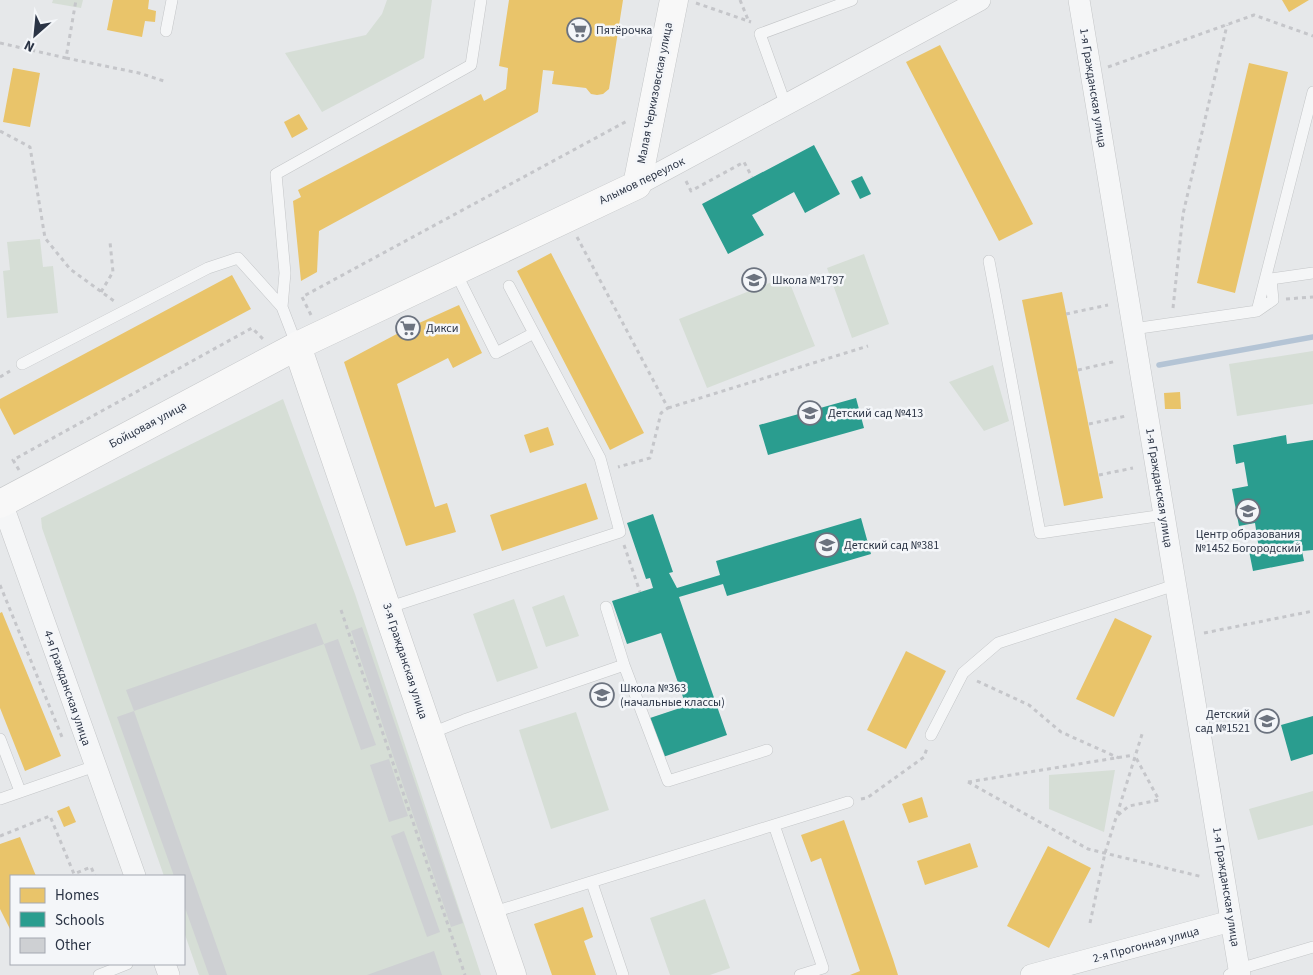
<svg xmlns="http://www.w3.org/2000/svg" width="1313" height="975" viewBox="0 0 1313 975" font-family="'Source Sans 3',sans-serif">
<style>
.green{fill:#d6ded6}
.homes{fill:#e9c46a}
.schools{fill:#2a9d8f}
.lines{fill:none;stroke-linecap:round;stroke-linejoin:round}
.stream{stroke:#b4c4d5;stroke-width:5.5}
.building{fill:#ced0d3}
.lane-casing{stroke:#c4c6c8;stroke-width:12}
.street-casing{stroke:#c4c6c8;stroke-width:22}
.secondary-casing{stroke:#c4c6c8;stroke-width:29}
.path{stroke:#c5c6ca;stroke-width:3;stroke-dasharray:4 4;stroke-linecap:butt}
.lane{stroke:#f5f6f7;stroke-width:11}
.street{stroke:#f5f6f7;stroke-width:21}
.secondary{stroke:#f8f8f8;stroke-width:28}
.labels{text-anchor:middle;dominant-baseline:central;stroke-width:5;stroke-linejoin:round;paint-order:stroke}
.poi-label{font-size:12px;fill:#2b3445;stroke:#f4f6f9;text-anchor:start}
.street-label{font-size:12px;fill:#2b3445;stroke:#f4f6f9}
</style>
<rect width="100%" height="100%" fill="#e6e8ea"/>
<!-- green -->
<path class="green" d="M53 0H83L81 8 52 3Z
M387 0H432L424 58 322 112 285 53 366 35 382 14Z
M40 239 43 267 53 266 58 313 7 318 3 271 10 270 7 242Z
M864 254 889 324 852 338 827 268Z
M787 276 815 346 707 388 679 319Z
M1313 351V404L1237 416 1229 364Z
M993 365 1009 421 984 431 949 382Z
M283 399 355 594 481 975H199L184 932V876H164L42 528 41 518Z
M564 595 579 636 546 647 532 607Z
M514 599 538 668 497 682 473 614Z
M576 712 609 810 551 829 519 730Z
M1115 770 1104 832 1049 809V775Z
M1313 791V825L1258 840 1249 809Z
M705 899 730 968 710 975H670L650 918Z"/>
<!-- homes -->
<path class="homes" d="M113 0H149L148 9 156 11 155 22 145 21 142 37 107 30Z
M509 0H623L609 89 603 94 597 95 591 94 586 88 552 84 554 71 543 70 538 112 319 231 317 272 301 281 293 201 301 197 298 190 481 94 484 101 506 89 508 68 499 66Z
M1282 0H1309L1289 12Z
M940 45 1033 224 999 241 906 62Z
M1249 63 1288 72 1235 293 1197 283Z
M13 68 40 73 30 127 3 122Z
M299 114 308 129 292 138 284 122Z
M551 253 644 433 610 450 517 271Z
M232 275 251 309 14 435 0 408V399Z
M1062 292 1103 498 1064 506 1022 300Z
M459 305 482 353 453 368 448 358 397 384 435 507 447 503 456 532 406 546 344 362 408 328Z
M1180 392 1181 409H1165L1164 393Z
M548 427 554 445 530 453 524 435Z
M586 483 598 519 502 551 490 515Z
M2 612 61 756 25 771 0 708V613Z
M1115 618 1152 636 1114 717 1076 699Z
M906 651 946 671 906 749 867 730Z
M922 797 928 817 909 823 902 804Z
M69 806 76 822 64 827 57 811Z
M844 820 893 959 898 975H850L860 971 821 858 811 862 801 835Z
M20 837 36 876H11V931L0 909V844Z
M970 843 978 867 925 885 917 861Z
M1048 846 1091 868 1049 948 1007 926Z
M583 907 593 937 584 941 596 975H552L534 924Z"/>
<!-- schools -->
<path class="schools" d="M814 145 840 194 805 213 794 192 752 215 764 235 728 254 702 204Z
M862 176 871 194 860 199 851 181Z
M856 398 864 428 768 455 759 425Z
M1286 435 1287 444 1313 440V550L1302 551 1304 561 1253 571 1249 551 1259 549 1255 523 1239 526 1232 489 1248 486 1244 462 1236 464 1233 445Z
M653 514 673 572 669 573 677 588 720 575 716 561 861 518 871 554 727 596 723 584 679 597 727 735 663 757 650 718 686 706 661 633 627 644 612 601 653 588 650 578 646 579 627 523Z
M1313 716V754L1291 761 1281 725Z"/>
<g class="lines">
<!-- stream -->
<path class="stream" d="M1159 365 1313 337"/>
</g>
<!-- building -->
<path class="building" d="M316 623 324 644 134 711 126 690Z
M362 627 463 923 451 927 351 631Z
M338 639 376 745 361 750 324 644Z
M134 711 227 975H209L184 905V876H174L117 717Z
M389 759 408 816 389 822 370 765Z
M404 831 440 932 427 937 391 836Z
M434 951 442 975H367Z"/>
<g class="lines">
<!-- lane casing -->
<g class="lane-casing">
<path id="lane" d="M166 31 172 0
M786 106 760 34 852 0
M989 261 1040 533 1164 515
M455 271 496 353 534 333
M1257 311 1273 300 1271 279 1313 273
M1133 329 1257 311 1313 92
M297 346 282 307 285 273 276 174 471 65 481 0
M22 364 208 268 238 258 282 307
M387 608 620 532 600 458 509 286
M624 665 668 781 767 750
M429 734 464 720 624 665 606 607
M931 735 963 673 998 643 1175 585
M0 739 20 791
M0 799 95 766
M774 825 823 968 800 975
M592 883 623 975
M491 913 848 802
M99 975 127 964
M1229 975 1239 969 1313 947"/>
</g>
<!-- street casing -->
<g class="street-casing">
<path id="street" d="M1079 0 1240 975
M637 185 980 0
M2 503 135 876
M165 964 169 975
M1031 975 1231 921"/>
</g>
<!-- secondary casing -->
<g class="secondary-casing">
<path id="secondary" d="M297 346 512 975
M0 504 297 346 637 185 674 0"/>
</g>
<!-- path -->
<path class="path" d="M740 0 749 22
M696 3 751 22
M0 43 66 58 76 0
M66 58 139 73 167 82
M1108 67 1254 15 1313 36
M0 131 30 147 45 238 70 269 114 301
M686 181 691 191 744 162 752 177
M577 237 668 408 661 413 650 458 618 467
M101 292 113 272 110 242
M1286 299 1313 297
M1173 308 1183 214 1227 25
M1066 314 1108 305
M311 315 302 297 627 121
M1078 370 1117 361
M0 377 10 371
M668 408 868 346
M1089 424 1126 416
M19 470 13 460 252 328 263 339
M1099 475 1133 468
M624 545 640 592
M0 585 62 737
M341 610 465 975
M1204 633 1313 611
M977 681 1029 705 1061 732 1119 758
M968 782 1088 849 1203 877
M968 782 1134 755
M861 799 867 798 924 757 927 748
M1118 815 1129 806 1159 800 1135 756
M0 836 50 816 74 874 91 867 95 876
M1090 923 1105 853 1143 731"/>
<!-- lane -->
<use href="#lane" class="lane"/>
<!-- street -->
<use href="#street" class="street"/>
<!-- secondary -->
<use href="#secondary" class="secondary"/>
</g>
<!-- icons -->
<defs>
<g id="supermarket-ring" transform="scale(1.25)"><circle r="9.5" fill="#f4f6f9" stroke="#6c737f" stroke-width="1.5"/><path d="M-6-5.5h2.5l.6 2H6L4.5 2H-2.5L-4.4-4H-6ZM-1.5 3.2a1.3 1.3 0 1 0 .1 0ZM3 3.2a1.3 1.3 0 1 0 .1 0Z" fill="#6c737f"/></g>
<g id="school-ring" transform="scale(1.25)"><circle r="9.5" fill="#f4f6f9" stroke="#6c737f" stroke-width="1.5"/><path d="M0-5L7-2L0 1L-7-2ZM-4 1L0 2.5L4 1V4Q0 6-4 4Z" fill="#6c737f"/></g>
</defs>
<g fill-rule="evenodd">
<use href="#supermarket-ring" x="579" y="30"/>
<use href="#school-ring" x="754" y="280"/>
<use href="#supermarket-ring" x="408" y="328"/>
<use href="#school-ring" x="810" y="413"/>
<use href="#school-ring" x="1248" y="511"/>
<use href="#school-ring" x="827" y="545"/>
<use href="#school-ring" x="602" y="695"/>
<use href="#school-ring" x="1267" y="721"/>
</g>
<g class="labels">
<!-- poi labels -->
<g class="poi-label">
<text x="596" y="30">Пятёрочка</text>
<text x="772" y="280">Школа №1797</text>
<text x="426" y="328">Дикси</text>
<text x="828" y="413">Детский сад №413</text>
<text x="1248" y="534" text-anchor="middle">Центр образования<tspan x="1248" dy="14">№1452 Богородский</tspan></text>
<text x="844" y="545">Детский сад №381</text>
<text x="620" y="688">Школа №363<tspan x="620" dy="14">(начальные классы)</tspan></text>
<text x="1250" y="714" text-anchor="end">Детский<tspan x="1250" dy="14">сад №1521</tspan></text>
</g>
<!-- street labels -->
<g class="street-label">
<text transform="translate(1093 88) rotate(81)">1-я Гражданская улица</text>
<text transform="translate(655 93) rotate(-79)">Малая Черкизовская улица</text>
<text transform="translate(642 181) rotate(-26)">Алымов переулок</text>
<text transform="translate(148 425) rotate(-28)">Бойцовая улица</text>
<text transform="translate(1159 488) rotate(81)">1-я Гражданская улица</text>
<text transform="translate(405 661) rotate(72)">3-я Гражданская улица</text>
<text transform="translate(67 688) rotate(71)">4-я Гражданская улица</text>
<text transform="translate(1226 887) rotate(81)">1-я Гражданская улица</text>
<text transform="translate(1146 945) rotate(-15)">2-я Прогонная улица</text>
</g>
</g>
<!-- legend -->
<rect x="10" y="875" width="175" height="90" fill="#f4f6f9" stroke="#a4a8b1"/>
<rect x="20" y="888" width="25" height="15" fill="#e9c46a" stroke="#a4a8b1"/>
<text x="55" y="900" font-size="15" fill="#2b3445">Homes</text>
<rect x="20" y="912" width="25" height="15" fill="#2a9d8f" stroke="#a4a8b1"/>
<text x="55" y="925" font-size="15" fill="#2b3445">Schools</text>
<rect x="20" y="938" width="25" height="15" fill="#ced0d3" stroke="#a4a8b1"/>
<text x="55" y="950" font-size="15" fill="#2b3445">Other</text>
<!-- north arrow -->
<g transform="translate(35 35) rotate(207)" stroke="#f4f6f9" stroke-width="4" paint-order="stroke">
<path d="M0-4L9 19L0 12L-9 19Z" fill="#2b3445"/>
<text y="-8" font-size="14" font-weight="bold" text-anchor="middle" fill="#2b3445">N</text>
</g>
</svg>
